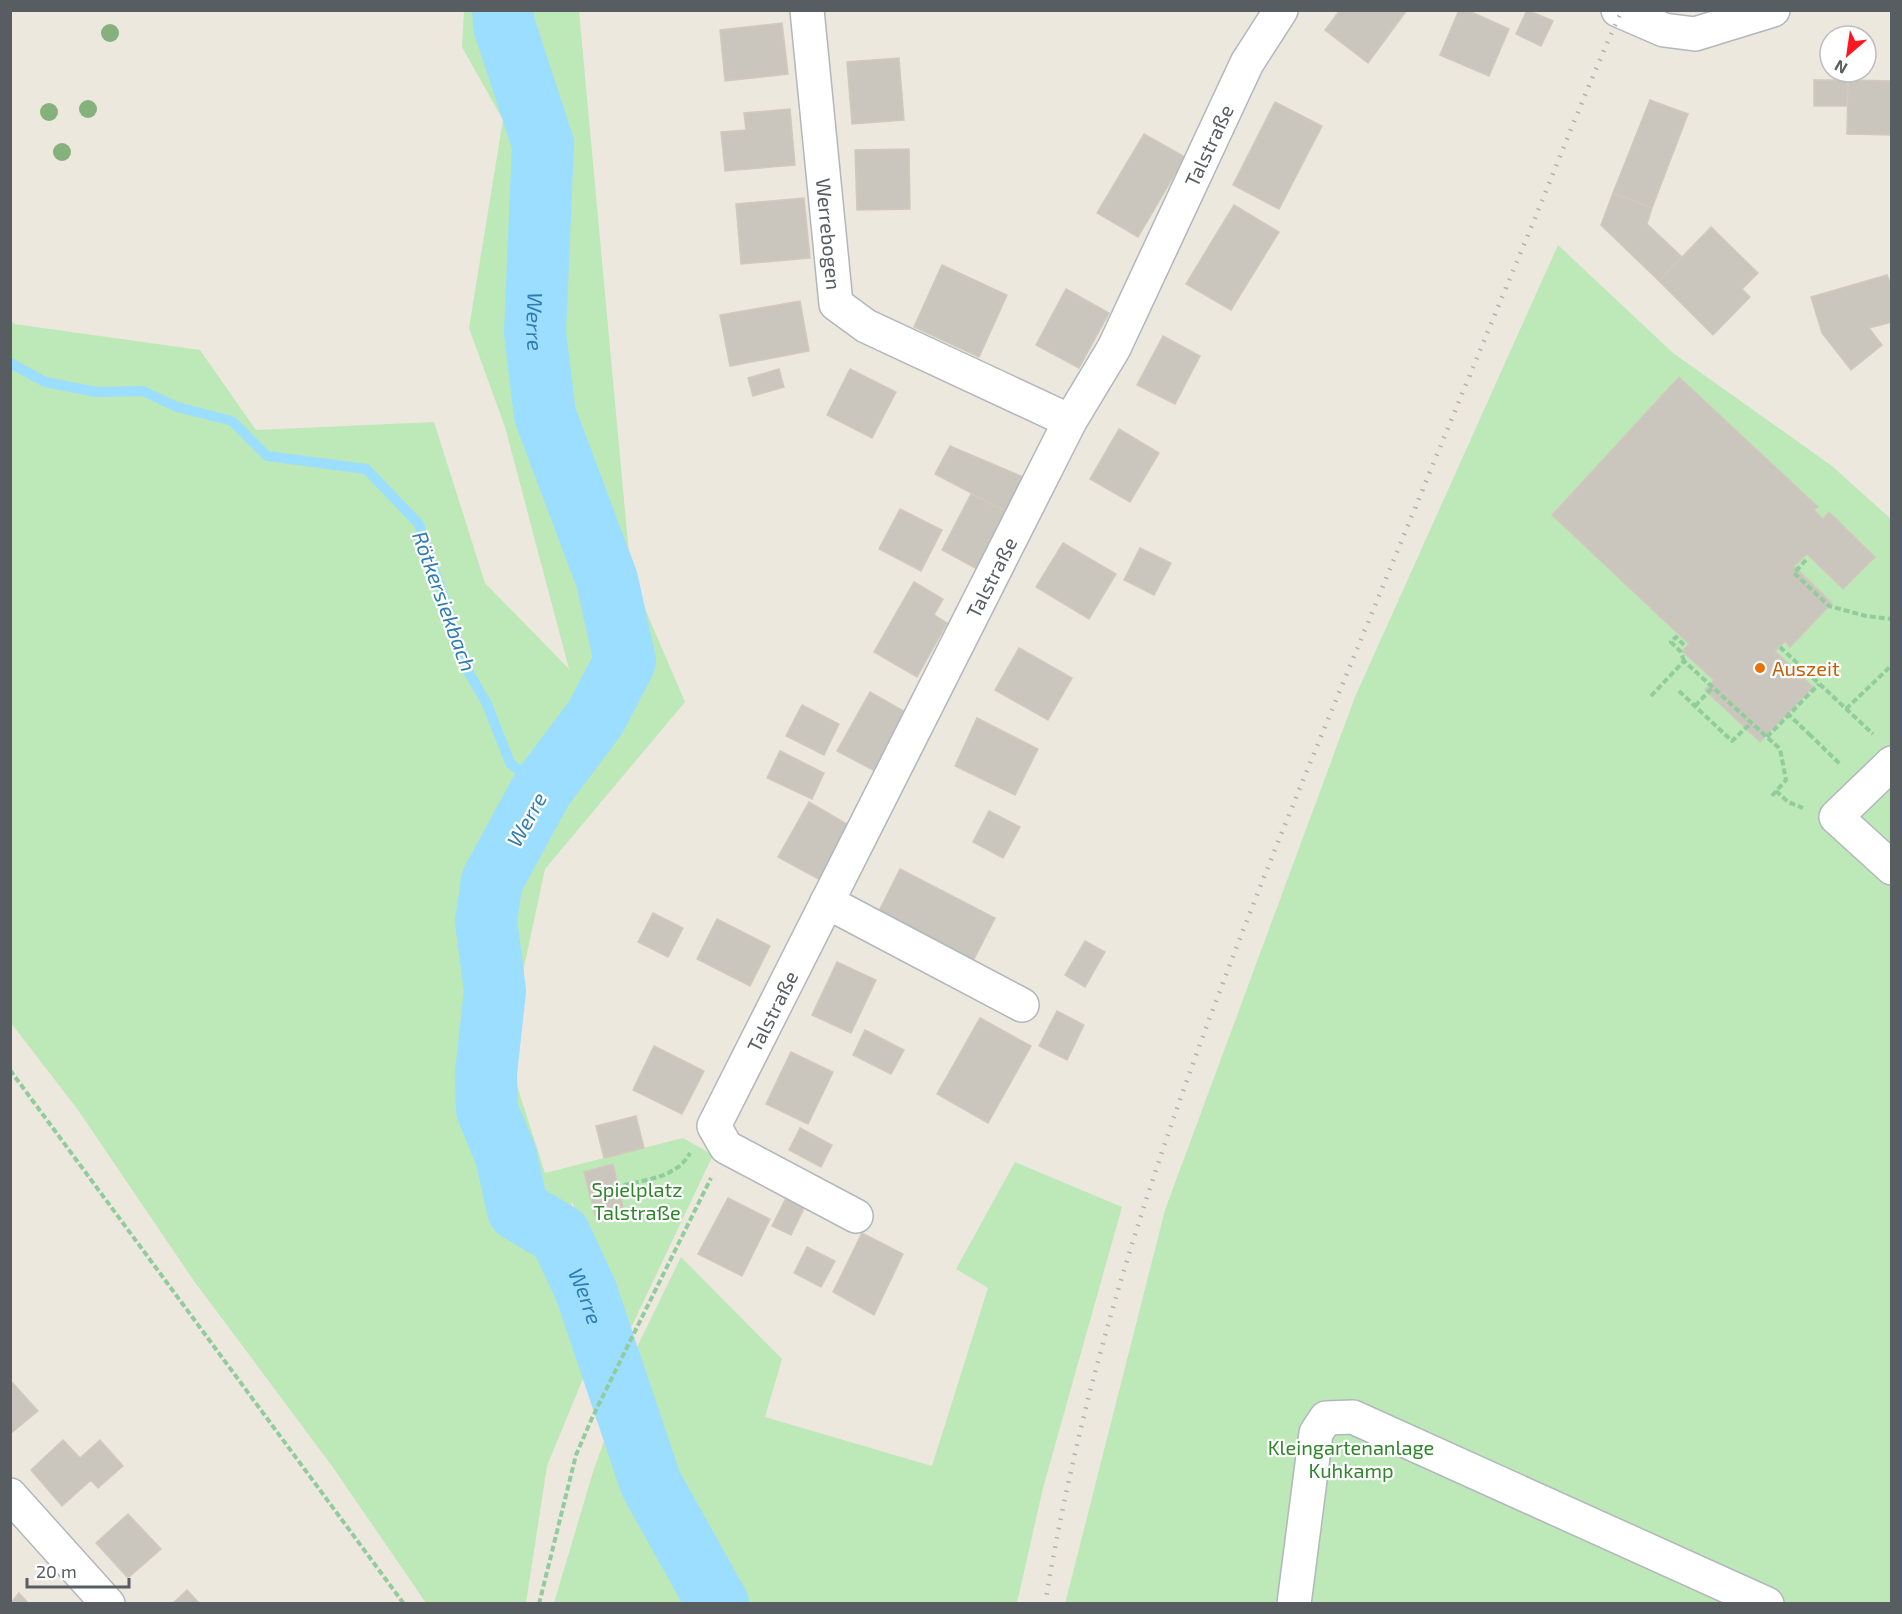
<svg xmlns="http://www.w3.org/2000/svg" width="1902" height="1614" viewBox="0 0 1902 1614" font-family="'Exo 2',sans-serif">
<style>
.green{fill:#bde8b7}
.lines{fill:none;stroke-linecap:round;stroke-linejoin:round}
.stream{stroke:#9cdeff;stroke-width:10}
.river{stroke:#9cdeff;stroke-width:62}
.building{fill:#cac5bd;stroke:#d2c9bc;stroke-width:1.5}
.minor-casing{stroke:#b2b7bb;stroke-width:36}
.path{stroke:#91cc9c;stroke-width:4;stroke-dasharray:6 3;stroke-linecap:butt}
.minor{stroke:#fff;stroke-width:33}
.rail{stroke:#b1b2b3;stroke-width:4.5;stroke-dasharray:1.5 8;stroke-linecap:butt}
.path-bridge{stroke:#91cc9c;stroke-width:4;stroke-dasharray:6 3;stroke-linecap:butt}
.tree{fill:#85b27c}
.food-dot{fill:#e8710a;stroke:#fff;stroke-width:2}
.labels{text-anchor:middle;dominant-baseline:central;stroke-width:4.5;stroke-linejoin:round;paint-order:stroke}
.street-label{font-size:20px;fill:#585d62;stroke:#fff}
.food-label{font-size:20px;fill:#c56008;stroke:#fff;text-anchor:start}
.park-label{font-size:20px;fill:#30852c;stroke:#fff}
.water-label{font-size:21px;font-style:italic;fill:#2f7cb1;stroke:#fff}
</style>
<rect width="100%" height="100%" fill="#ede8de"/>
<!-- green -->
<path class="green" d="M464 11H579L631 576 685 702 545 869 506 1051 545 1173 683 1138 713 1155 619 1353 572 1201 567 1270 591 1359 547 1466 526 1603H426L332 1466 194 1281 78 1110 11 1023V321L14 324 200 350 256 430 434 422 485 583 569 669 505 427 469 328 503 120 462 47Z
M1558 245 1673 353 1832 466 1891 519V1603L1065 1604 1165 1210 1355 697Z
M1015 1162 1122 1207 1043 1488 1017 1603H554L593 1472 639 1343 681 1257 782 1359 765 1417 932 1466 988 1288 956 1269Z"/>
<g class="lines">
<!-- stream -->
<path class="stream" d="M10 363 45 382 96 392 143 391 177 407 232 421 267 456 366 469 419 524 469 673 487 704 510 763 542 789"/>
<!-- river -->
<path class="river" id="s1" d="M503 10 504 25 543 144 535 333 545 415 607 580 625 661 596 717 542 789 492 881 486 921 495 991 486 1073 487 1110 506 1156 518 1210 560 1235 586 1291 651 1484 718 1604"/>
</g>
<!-- building -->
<path class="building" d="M1340 10H1407L1368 63 1325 30Z
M1459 10H1467L1509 29 1489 76 1440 55Z
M1527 10 1553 21 1541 46 1516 34Z
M782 23 788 74 725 81 720 30Z
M899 58 904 120 852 124 847 62Z
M1814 80H1848L1847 106H1814Z
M1848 80 1892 81V135L1847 134Z
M1650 100 1688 114 1652 208 1613 193Z
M1275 102 1322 126 1279 209 1233 185Z
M790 109 795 165 725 171 721 132 746 130 744 113Z
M1144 134 1185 157 1138 237 1097 213Z
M909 149 910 209 857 210 855 150Z
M1613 193 1652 208 1647 224 1682 257 1659 281 1601 225Z
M804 198 810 258 741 264 736 204Z
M1234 205 1279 232 1231 310 1186 284Z
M1711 227 1758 273 1742 289 1750 297 1713 335 1659 281Z
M942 265 1007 295 979 357 914 327Z
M1887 275 1892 287V322L1869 328 1882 345 1851 370 1822 333 1811 297Z
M1066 289 1109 313 1079 368 1036 345Z
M800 301 809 351 730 366 720 315Z
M1163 336 1200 356 1175 404 1137 385Z
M779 369 784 387 753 396 748 378Z
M850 369 896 392 872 438 827 415Z
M1679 377 1818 507 1814 510 1823 519 1829 512 1875 557 1843 589 1807 554 1794 566 1832 603 1790 647 1785 641 1775 651 1813 687 1760 742 1705 690 1714 680 1682 651 1689 644 1552 515Z
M1119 429 1159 453 1130 502 1090 479Z
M950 446 1023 477 1007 512 935 474Z
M971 494 1007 512 977 569 942 550Z
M900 509 942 530 921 571 879 549Z
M1063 543 1116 574 1089 619 1036 587Z
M1140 548 1171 563 1154 595 1124 580Z
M914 582 943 599 934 615 947 623 917 677 874 652Z
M1019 648 1072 678 1048 720 995 690Z
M870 692 907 713 875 771 837 751Z
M802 705 839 724 824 755 786 736Z
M977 718 1038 749 1015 795 955 766Z
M780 751 824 773 812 799 767 778Z
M809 802 852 827 822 881 778 857Z
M989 811 1020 827 1003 858 973 842Z
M900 869 995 918 972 963 877 915Z
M653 913 683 928 668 957 638 942Z
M717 919 770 946 750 986 697 959Z
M1085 941 1105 952 1085 987 1065 975Z
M837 962 876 980 851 1033 812 1015Z
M1057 1011 1084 1025 1067 1060 1039 1046Z
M980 1018 1031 1046 988 1123 937 1094Z
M865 1030 904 1050 891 1074 853 1055Z
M654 1046 704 1071 682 1114 633 1090Z
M791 1052 833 1072 808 1124 766 1104Z
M636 1116 644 1148 604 1158 596 1126Z
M800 1128 832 1145 821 1167 789 1150Z
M613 1164 623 1207 595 1215 584 1172Z
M728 1198 770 1219 742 1276 698 1254Z
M786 1198 804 1208 791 1235 772 1226Z
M862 1233 903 1254 874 1315 833 1292Z
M807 1247 835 1261 821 1287 794 1273Z
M10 1380 38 1411 10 1434Z
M63 1440 80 1458 100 1440 123 1466 98 1488 91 1480 62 1506 31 1470Z
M128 1514 161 1549 128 1578 96 1543Z
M187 1590 200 1604H172Z
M19 1593 29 1604H10Z"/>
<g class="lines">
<!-- minor casing -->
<g class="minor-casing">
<g id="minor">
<path id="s2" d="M807 10 836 304 866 326 1070 421"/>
<path d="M1618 10 1664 30 1695 34 1773 10"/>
<path d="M1892 763 1836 817 1892 868"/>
<path d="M827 902 1022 1005"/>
<path id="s3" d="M856 1216 726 1147 714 1126 1070 421 1114 348 1247 63 1281 10"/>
<path d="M10 1495 108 1604"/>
<path d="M1294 1604 1316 1433 1326 1418 1353 1417 1767 1604"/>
</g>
</g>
<!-- path -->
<path class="path" d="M1806 560 1794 573 1829 606 1866 616 1892 619
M1780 647 1873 734
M1684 661 1681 652 1671 642 1676 637 1686 647
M1679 691 1732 741 1751 723
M1651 696 1684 661 1780 749 1786 780 1770 798
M1695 706 1713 687
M1846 709 1892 665
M1809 734 1841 765
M1767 737 1819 684
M1776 791 1788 802 1803 808
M10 1070 404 1604
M624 1185C649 1179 677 1177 690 1153
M539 1604 576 1455 592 1418 711 1178"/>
<!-- minor -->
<use href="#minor" class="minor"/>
<!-- rail -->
<path class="rail" d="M1045 1604C1101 1264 1236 942 1367 625 1422 491 1477 357 1533 223 1562 152 1590 80 1622 10"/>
<!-- path-bridge -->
<path class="path-bridge" d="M1787 713 1809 734"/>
</g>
<!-- trees -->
<g class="tree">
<circle cx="110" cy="33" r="9"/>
<circle cx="88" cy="109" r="9"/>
<circle cx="49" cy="112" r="9"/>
<circle cx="62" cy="152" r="9"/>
</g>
<!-- markers -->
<circle class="food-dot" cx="1760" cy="668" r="6"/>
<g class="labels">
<!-- street labels -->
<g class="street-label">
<text stroke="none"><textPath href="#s3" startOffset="1270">Talstraße</textPath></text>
<text stroke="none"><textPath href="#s2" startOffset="225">Werrebogen</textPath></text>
<text stroke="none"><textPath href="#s3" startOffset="786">Talstraße</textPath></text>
<text stroke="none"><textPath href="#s3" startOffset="300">Talstraße</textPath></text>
</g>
<!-- food labels -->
<g class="food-label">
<text x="1772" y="668">Auszeit</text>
</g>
<!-- park labels -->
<g class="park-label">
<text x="637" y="1189">Spielplatz<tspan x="637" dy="23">Talstraße</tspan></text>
<text x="1351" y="1447">Kleingartenanlage<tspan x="1351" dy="23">Kuhkamp</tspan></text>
</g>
<!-- water labels -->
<g class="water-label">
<text stroke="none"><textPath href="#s1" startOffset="318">Werre</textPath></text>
<text transform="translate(445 601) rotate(70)">Rötkersiekbach</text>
<text transform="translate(526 819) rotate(-61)">Werre</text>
<text stroke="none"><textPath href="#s1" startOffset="1380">Werre</textPath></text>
</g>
</g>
<!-- border -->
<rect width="1902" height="1614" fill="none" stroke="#585d62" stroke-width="24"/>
<!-- north arrow -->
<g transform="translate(1848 54) rotate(209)"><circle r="28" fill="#ffffff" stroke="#bcbec0" stroke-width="1.5"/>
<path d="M0-4.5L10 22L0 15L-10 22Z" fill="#fa171e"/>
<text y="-9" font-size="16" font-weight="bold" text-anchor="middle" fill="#585d62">N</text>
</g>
<!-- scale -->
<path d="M27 1578v9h102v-9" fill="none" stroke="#585d62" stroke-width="3"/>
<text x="36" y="1578" font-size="18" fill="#585d62" stroke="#ffffff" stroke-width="4.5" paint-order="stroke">20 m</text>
</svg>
